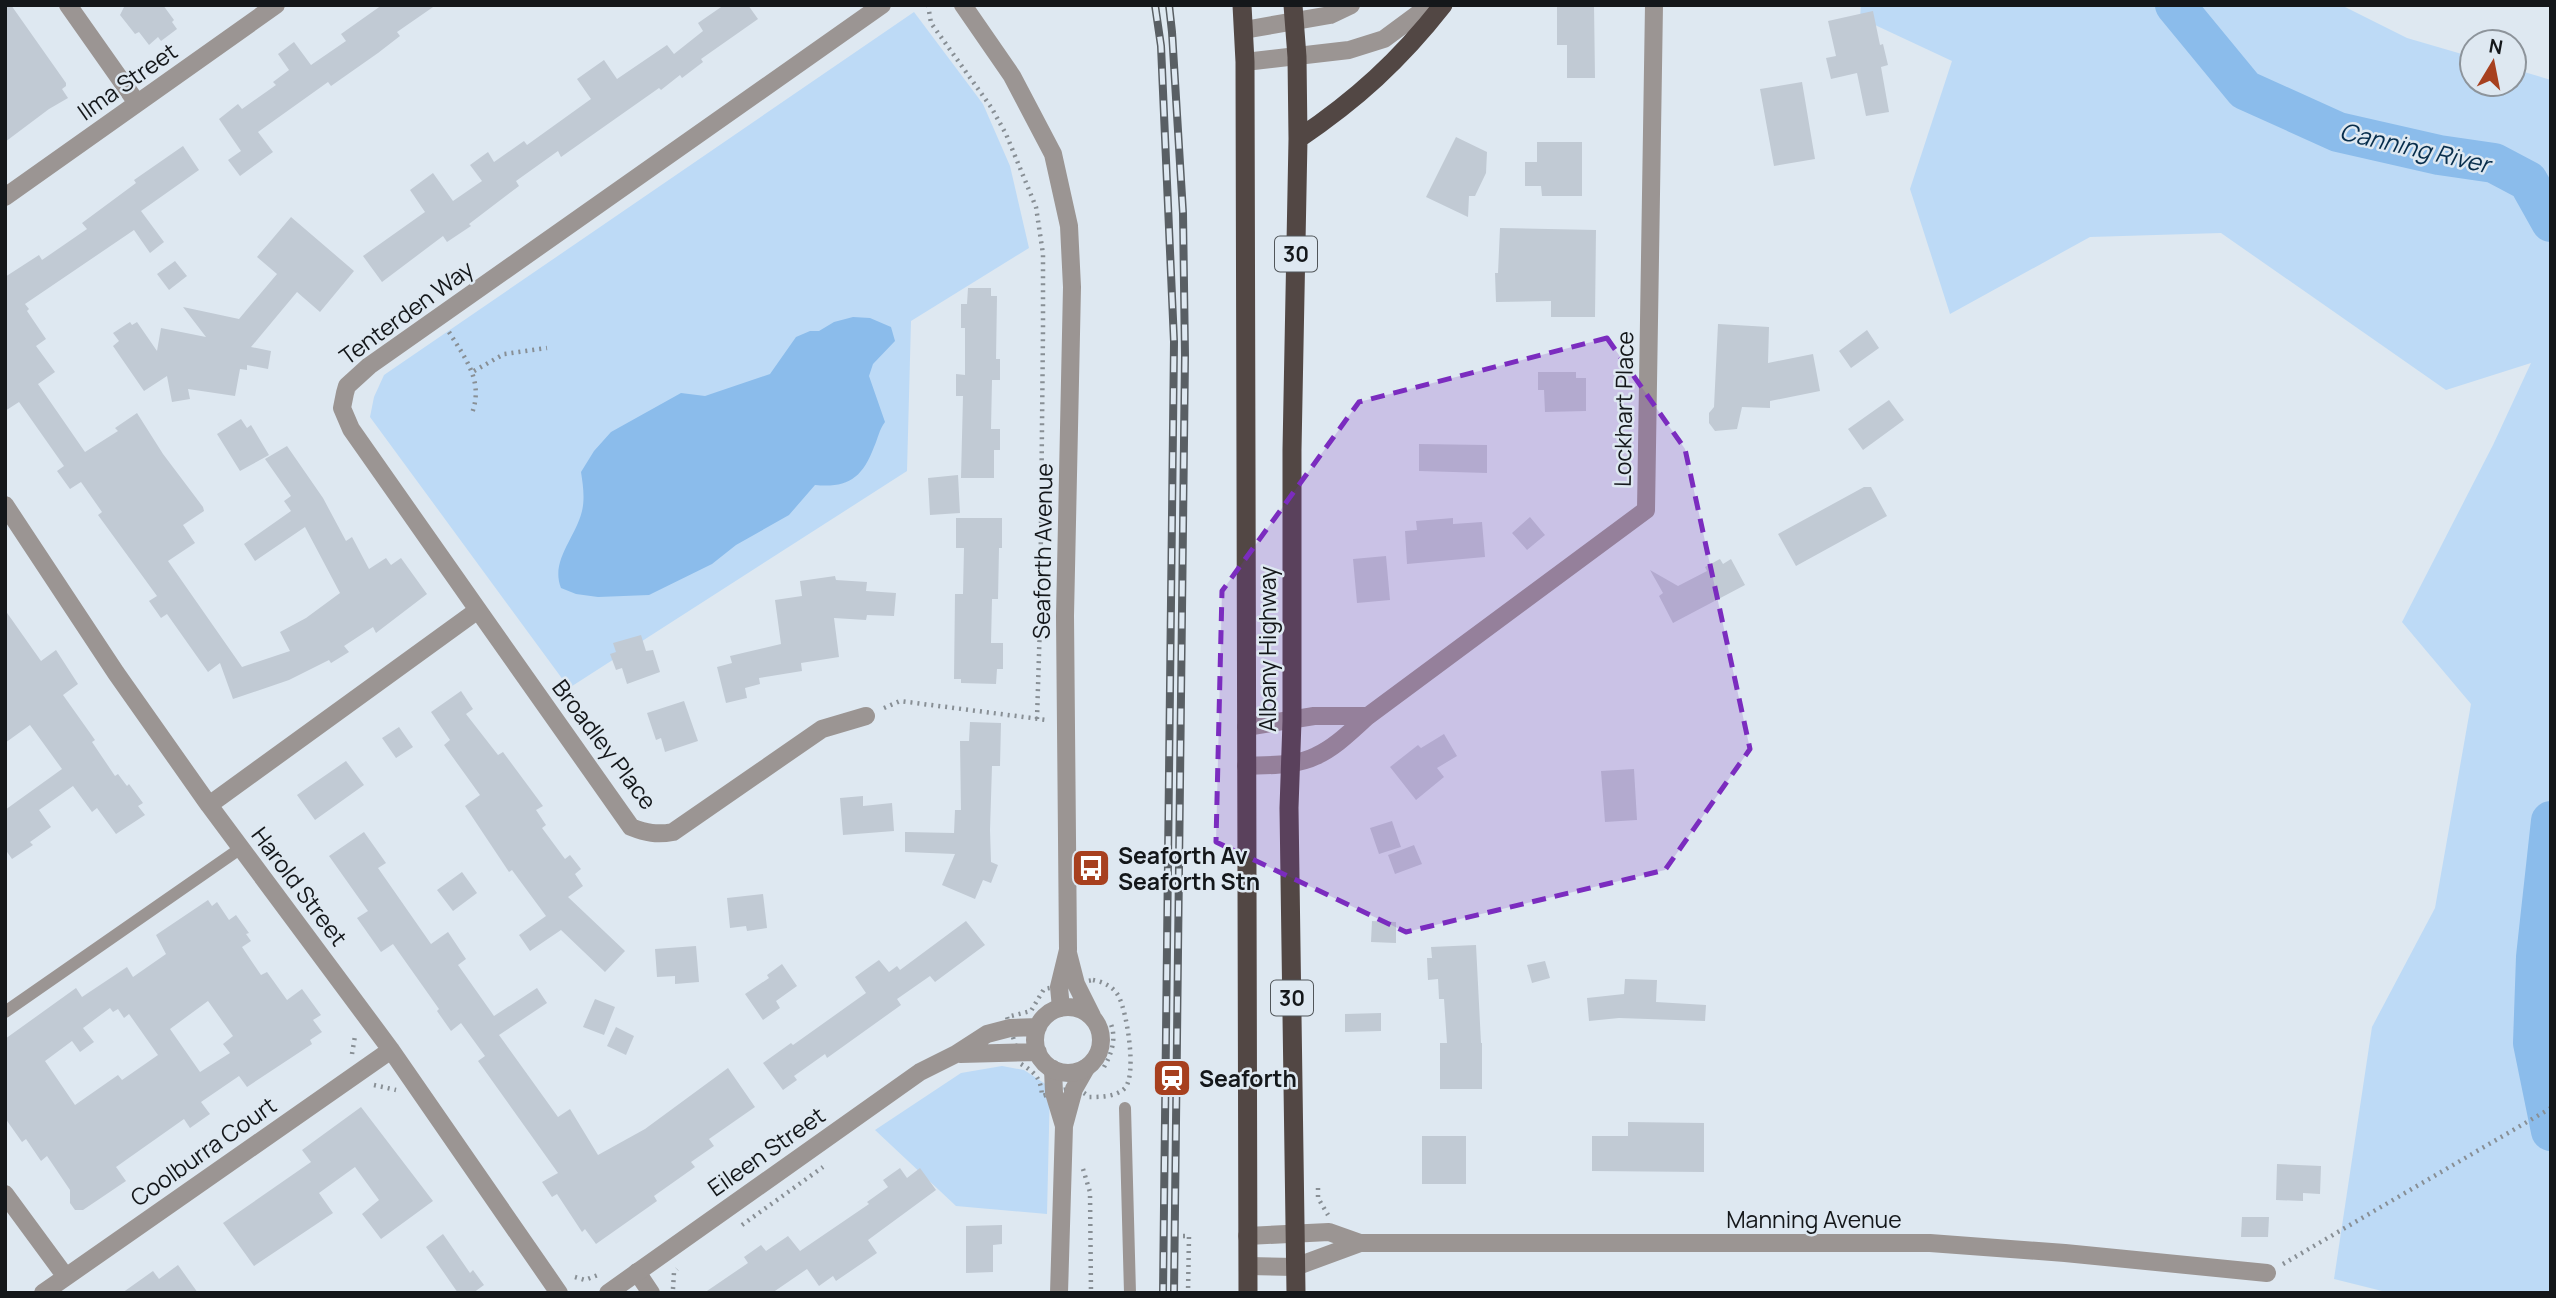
<svg xmlns="http://www.w3.org/2000/svg" width="2556" height="1298" viewBox="0 0 2556 1298" font-family="Manrope,sans-serif">
<style>
.green{fill:#bddaf6}
.water{fill:#8bbceb}
.lines{fill:none;stroke-linecap:round;stroke-linejoin:round}
.river{stroke:#8bbceb;stroke-width:40}
.building{fill:#c1cad4;fill-rule:evenodd}
.path{stroke:#888f95;stroke-width:4.5;stroke-dasharray:2 5;stroke-linecap:butt}
.service{stroke:#9b9593;stroke-width:12}
.minor{stroke:#9b9593;stroke-width:18}
.tertiary{stroke:#9b9593;stroke-width:18}
.trunk{stroke:#524744;stroke-width:19}
.rail-casing{stroke:#595f64;stroke-width:8}
.rail{stroke:#dee8f1;stroke-width:5;stroke-dasharray:16;stroke-linecap:butt}
.marked{fill:#7b2cbf;fill-opacity:0.2;stroke:#7b2cbf;stroke-width:5;stroke-dasharray:14 9;stroke-linejoin:round}
.labels{text-anchor:middle;dominant-baseline:central;stroke-width:5;stroke-linejoin:round;paint-order:stroke}
.shield{fill:#dee8f1;stroke:#51565a;stroke-width:2}
.shield-label{font-size:21px;font-weight:bold;fill:#14171a}
.street-label{font-size:23px;fill:#14171a;stroke:#dee8f1}
.poi-label{font-size:23px;font-weight:bold;fill:#14171a;stroke:#dee8f1;text-anchor:start}
.water-label{font-size:24px;font-style:italic;fill:#072d4b;stroke:#dee8f1}
</style>
<rect width="100%" height="100%" fill="#dee8f1"/>
<!-- green -->
<path class="green" d="M1861 5H2341L2407 38 2472 57V84H2514V69L2551 80V1293H2390L2334 1279 2372 1027 2435 908 2471 704 2402 622 2493 445 2531 363 2446 390 2221 233 2090 237 1950 314 1910 189 1952 61 1860 18Z
M914 12 983 104 1010 166 1029 248 911 321 907 471 569 688 370 417 374 397 384 375Z
M1002 1066 1024 1070 1050 1087 1047 1214 956 1206 875 1130 961 1073Z"/>
<!-- water -->
<path class="water" d="M853 317 870 318 891 327 895 341 873 364 869 376 885 422C879 430 878 438 874 447 862 479 847 488 815 485L789 515 736 545 712 564 649 595 598 597 576 594 561 588C550 561 576 537 582 511 585 498 583 485 581 472L594 451 611 432 681 393 705 396 770 374 796 337 810 331H819L834 322Z"/>
<g class="lines">
<!-- river -->
<path class="river" d="M2175 5 2245 90 2338 132 2439 155 2494 163 2528 181 2551 222
M2551 821 2536 957 2533 1043 2551 1131"/>
</g>
<!-- building -->
<path class="building" d="M5 5H11L66 83V86L62 89 68 98 49 109 5 142Z
M125 5H163L174 20 172 22 177 29 161 41 158 37 149 45 139 32 135 34 120 15Z
M382 5H436L397 32 400 36 378 53 331 86 328 82 258 132 273 152 240 176 228 160 241 151 219 119 238 104 242 109 276 85 273 82 289 70 278 54 294 42 311 65 346 41 341 34Z
M724 5H748L758 19 701 59 703 62 682 78 680 75 661 90 659 88 561 157 558 151 516 181 519 186 469 224 471 226 447 242 443 236 382 282 363 256 425 212 410 190 433 173 453 201 482 181 470 165 488 152 494 162 524 141 527 145 591 99 577 79 604 60 617 79 667 45 674 54 703 31 698 23Z
M1557 5H1594L1595 78H1567V45H1557Z
M1873 11 1880 45 1883 44 1888 65 1881 67 1889 112 1866 116 1857 73 1831 79 1826 58 1836 56 1828 21Z
M1802 82 1815 159 1774 166 1760 89Z
M1456 137 1487 152 1486 173 1475 196H1469L1468 217 1426 197Z
M1537 142H1582V196H1542L1541 186H1525V162H1537Z
M183 146 199 170 141 211 164 242 150 253 134 230 25 304 29 309 27 311 46 339 36 346 55 372 38 384 85 452 118 431 115 428 137 413 163 454 203 507 204 511 183 525 195 543 168 561 242 667 290 651 280 632 306 618 340 593 305 527 255 561 244 544 291 511 284 501 291 496 265 459 287 446 323 498 346 541 352 537 369 569 386 558 391 565 401 558 427 594 376 633 373 627 344 646 349 652 331 663 329 660 289 680 233 699 220 663 208 672 167 614 161 618 149 601 157 596 98 515 102 512 81 482 70 489 57 471 64 466 19 402 5 411V277L39 255 42 260 87 229 82 223 136 183 134 180Z
M291 217 354 271 320 312 297 292 251 347 271 351 268 369 247 365V370L240 369 235 396 188 389 190 399 172 402 167 376 144 391 113 346 119 341 113 333 130 322 132 325 137 322 157 351 161 328 206 337 183 307 239 319 277 274 257 257Z
M1500 228 1596 230 1595 317H1551V301L1496 302 1495 273H1498Z
M175 261 187 276 169 290 157 274Z
M968 288H991V296H997L996 359H1000V380H992L991 429H1000V450H994V478H961L963 396H956V374L965 375V328H961V304H967Z
M1718 324 1769 327 1768 363 1813 354 1820 391 1770 401V408L1742 407 1737 429 1715 431 1709 423V413L1714 407Z
M1867 330 1879 348 1851 368 1839 351Z
M1538 372H1576V378H1586V411L1545 412 1544 390H1538Z
M1889 400 1904 420 1863 450 1848 429Z
M241 419 247 428 251 425 269 455 240 471 217 434Z
M1419 444 1487 445V473L1419 471Z
M958 475 960 513 930 515 928 478Z
M1864 487H1871L1887 516 1796 566 1778 534Z
M1530 517 1545 535 1527 550 1512 533Z
M956 518H1002V548H999L998 599H992L991 643H1003V669H997L996 684 961 683V679H954L955 594H963L964 548H956Z
M1453 518V524L1482 522 1485 557 1407 564 1405 531 1417 530 1416 521Z
M1386 556 1390 600 1357 603 1353 559Z
M1720 559 1723 564 1731 559 1745 585 1673 623 1659 596 1663 593 1650 570 1678 586 1707 571 1705 567Z
M835 576 836 580 867 582 866 591 896 593 894 616 867 615 866 620 834 618 839 657 801 663 802 671 759 678 760 684 745 688 747 698 726 703 717 667 732 663 730 656 781 644 775 600 802 596 800 581Z
M5 610 41 661 56 650 78 684 63 695 95 740 92 742 115 776 118 774 127 786 129 784 143 803 138 806 145 815 116 834 97 808 92 812 73 786 39 810 51 827 30 842 33 845 12 859 5 849V810L62 769 30 725 5 743Z
M641 635 646 651 653 650 660 672 627 684 622 668 616 670 610 654 616 652 613 643Z
M461 691 473 709 466 714 498 755 503 752 543 806 536 810 546 825 542 828 565 859 570 855 581 869 575 874 583 886 568 897 625 951 605 972 561 930 530 951 519 935 546 916 512 870 509 872 465 806 480 795 444 745 450 740 431 712Z
M684 701 698 741 665 752 661 738 656 740 647 713Z
M970 722 1001 723 1000 766H992L990 830 991 862 998 865 991 883 983 880 975 899 942 885 955 854 905 852V832L954 833 955 810H961L960 741H969Z
M399 727 413 747 396 758 382 738Z
M1444 734 1457 756 1437 768 1444 777 1416 800 1390 767 1418 745 1421 748Z
M346 761 364 785 315 820 297 795Z
M1634 769 1637 820 1605 822 1601 771Z
M863 796V806L892 803 894 831 843 835 840 798Z
M1392 821 1401 847 1379 854 1370 828Z
M364 832 386 863 378 868 431 944 448 932 466 959 458 965 494 1016 537 988 547 1003 499 1035 558 1117 570 1109 598 1155 645 1129 728 1068 755 1107 709 1139 714 1146 691 1162 695 1167 654 1196 657 1201 596 1244 585 1229 582 1232 557 1194 552 1197 542 1182 558 1173 478 1061 485 1056 461 1023 451 1031 437 1011 439 1009 393 944 381 952 357 918 368 911 329 856Z
M1414 845 1422 864 1395 874 1388 855Z
M462 872 477 893 453 911 437 890Z
M763 894 767 928 747 931 746 926 730 928 727 898Z
M208 900 212 906 217 902 229 920 236 915 249 933 246 934 251 941 242 947 261 975 267 972 287 1000 302 989 321 1015 313 1020 322 1032 310 1040 312 1044 247 1087 239 1076 201 1102 210 1114 190 1128 184 1119 116 1167 126 1181 83 1210H75L70 1203V1190L47 1156 41 1161 26 1139 22 1142 5 1118V1039L76 988 82 997 127 967 133 977 166 954 156 935ZM208 1001 233 1036 223 1044 230 1053 200 1072 170 1029ZM110 1008 113 1012 118 1009 124 1018 129 1014 158 1055 122 1080 118 1075 75 1105 45 1061 72 1041 80 1052 94 1042 83 1028Z
M966 921 985 945 935 982 930 976 897 999 901 1005 827 1058 825 1054 794 1076 797 1080 783 1090 763 1063 791 1043 793 1045 866 993 855 977 879 960 889 972 897 966 900 970Z
M1372 921 1396 922V943L1371 942Z
M1476 945 1481 1043H1482V1089H1440V1043H1447L1444 999H1439L1438 979 1428 980 1427 958H1432L1431 947Z
M696 946 699 982 675 984V976L657 977 655 949Z
M1545 961 1550 978 1532 983 1527 965Z
M782 964 797 986 776 1001 780 1008 763 1020 745 994 769 978 767 975Z
M1625 979 1657 980 1656 1002 1706 1005 1705 1021 1619 1018 1589 1021 1587 998 1624 994Z
M595 999 615 1007 604 1035 583 1027Z
M1381 1013V1031L1345 1032V1014Z
M616 1027 634 1036 626 1055 607 1046Z
M361 1107 433 1201 381 1239 362 1214 379 1200 355 1167 319 1193 333 1213 254 1266 223 1223 311 1162 302 1150Z
M1628 1122 1704 1123V1172L1592 1171V1136H1628Z
M1422 1136H1466V1184H1422Z
M2277 1164 2321 1166 2320 1194 2303 1193V1201L2276 1200Z
M900 1168 907 1178 920 1168 936 1190 868 1240 877 1253 836 1281 833 1276 819 1286 807 1269 772 1293H704L748 1263 744 1257 761 1245 766 1251 788 1236 800 1251 869 1204 867 1202 888 1187 883 1180Z
M2242 1217H2269L2268 1237H2241Z
M1002 1225V1244L993 1245V1272L966 1273V1226Z
M443 1234 470 1273 473 1270 484 1285 473 1293H458L426 1247Z
M178 1265 198 1293H122L153 1271 159 1279Z"/>
<g class="lines">
<!-- path -->
<path class="path" d="M928 5 931 23 991 107 1006 134 1036 207 1043 254V330L1040 622 1037 719
M449 332C465 358 484 381 472 413
M474 371 504 354 547 348
M884 708 900 701 1047 720
M1093 980C1104 982 1114 987 1119 997 1127 1013 1137 1074 1125 1088 1116 1097 1100 1097 1089 1097 1074 1083 1060 1091 1042 1096 1041 1079 1036 1073 1021 1064L1007 1017 1031 1011 1044 989Z
M352 1054 355 1036
M1104 1067C1112 1053 1117 1037 1110 1022
M374 1085 396 1090
M1083 1169 1090 1192 1091 1293
M1318 1188V1198L1328 1215
M742 1225 823 1167
M1183 1236H1189L1188 1293
M2283 1264 2551 1108
M575 1277 585 1280 598 1275
M673 1289 674 1272 677 1269"/>
<!-- service -->
<path class="service" d="M5 1012 241 848
M1125 1108 1130 1293"/>
<!-- minor -->
<path class="minor" d="M68 5 137 103
M1244 30 1330 15 1351 5
M1245 62 1349 50 1384 39 1430 5
M5 197 276 5
M5 505 116 673 209 805 391 1050 559 1293
M478 610 631 827C646 833 657 835 673 832L822 729 866 716
M1246 727 1314 716H1368
M1246 766C1268 765 1296 766 1316 756 1336 747 1352 730 1368 716L1646 510 1654 5
M209 805 478 610 351 429 342 408 345 393 347 386 369 366 882 5
M1053 1069 1054 1093 1064 1126
M5 1194 66 1277
M1247 1236 1329 1232 1360 1243H1930L2065 1253 2267 1273
M1248 1266 1295 1267 1360 1243
M637 1272 651 1293
M43 1293 391 1050
M1059 1293 1064 1126 1074 1089 1086 1068"/>
<!-- tertiary -->
<path class="tertiary" d="M963 5 1012 76 1053 154 1069 226 1072 287 1065 616 1068 950 1059 987 1061 1008
M1068 953 1076 984 1092 1016
M1035 1040a33 33 0 1 1 66 0a33 33 0 1 1-66 0Z
M960 1054 1038 1052
M608 1293 920 1072 956 1054 987 1034 1010 1028 1038 1027"/>
<!-- trunk -->
<path class="trunk" d="M1242 5 1245 62 1248 1293
M1293 5 1297 57 1298 139 1292 450V721L1289 808 1296 1293
M1298 139C1356 100 1400 60 1443 5"/>
<!-- rail casing -->
<g class="rail-casing">
<path id="rail" d="M1155 5 1161 46 1174 342 1163 1293
M1169 5 1172 32 1183 213 1185 356 1174 1293"/>
</g>
<!-- rail -->
<use href="#rail" class="rail"/>
</g>
<!-- marked area -->
<path class="marked" d="M1607 338 1685 449 1750 749 1665 870 1406 932 1216 842 1222 591 1359 402Z"/>
<!-- icons -->
<defs>
<g id="bus-square" transform="scale(2.0125)"><rect x="-9" y="-9" width="18" height="18" rx="4" fill="#a7401f" stroke="#dee8f1"/><path d="M-5-6H5V4H4V6H2V4H-2V6H-4V4H-5ZM-3.5-4V0h7V-4ZM-3.5 1.2v1.5H-2V1.2ZM2 1.2v1.5H3.5V1.2Z" fill="#fff"/></g>
<g id="station-square" transform="scale(2.0125)"><rect x="-9" y="-9" width="18" height="18" rx="4" fill="#a7401f" stroke="#dee8f1"/><path d="M-3-6H3Q5-6 5-4V2Q5 4 3 4L4.5 6H3L1.5 4h-3L-3 6H-4.5L-3 4Q-5 4-5 2V-4Q-5-6-3-6ZM-3.5-4v3h7v-3ZM-3.5 1v1.5H-2V1ZM2 1v1.5H3.5V1Z" fill="#fff"/></g>
</defs>
<g fill-rule="evenodd">
<use href="#bus-square" x="1091" y="868"/>
<use href="#station-square" x="1172" y="1078"/>
</g>
<g class="labels">
<!-- shield labels -->
<g class="shield">
<rect x="1275" y="236.5" width="42" height="35" rx="5"/>
<rect x="1271" y="980.5" width="42" height="35" rx="5"/>
</g>
<g class="shield-label">
<text x="1296" y="254">30</text>
<text x="1292" y="998">30</text>
</g>
<!-- street labels -->
<g class="street-label">
<text transform="translate(127 81) rotate(-35)">Ilma Street</text>
<text transform="translate(406 312) rotate(-36)">Tenterden Way</text>
<text transform="translate(1623 409) rotate(-89)">Lockhart Place</text>
<text transform="translate(1042 551) rotate(-89)">Seaforth Avenue</text>
<text transform="translate(1267 649) rotate(-90)">Albany Highway</text>
<text transform="translate(605 744) rotate(53)">Broadley Place</text>
<text transform="translate(300 886) rotate(53)">Harold Street</text>
<text transform="translate(203 1151) rotate(-35)">Coolburra Court</text>
<text transform="translate(766 1151) rotate(-35)">Eileen Street</text>
<text x="1814" y="1219">Manning Avenue</text>
</g>
<!-- poi labels -->
<g class="poi-label">
<text x="1118" y="855">Seaforth Av<tspan x="1118" dy="26">Seaforth Stn</tspan></text>
<text x="1199" y="1078">Seaforth</text>
</g>
<!-- water labels -->
<g class="water-label">
<text transform="translate(2415 147) rotate(13)">Canning River</text>
</g>
</g>
<!-- border -->
<rect width="2556" height="1298" fill="none" stroke="#14171a" stroke-width="14"/>
<!-- north arrow -->
<g transform="translate(2493 63) rotate(10)"><circle r="33" fill="#dee8f1" stroke="#8d949b" stroke-width="2"/>
<path d="M0-5L12 26L0 18L-12 26Z" fill="#a7401f"/>
<text y="-10" font-size="19" font-weight="bold" text-anchor="middle" fill="#14171a">N</text>
</g>
</svg>
